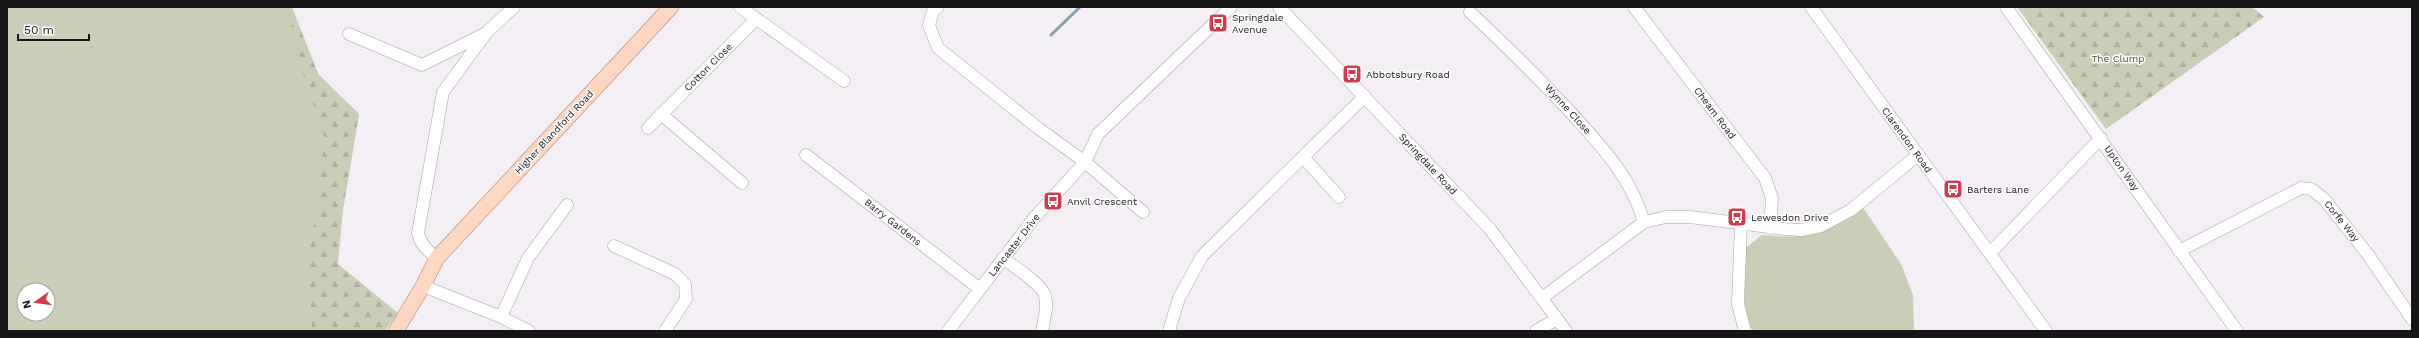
<svg xmlns="http://www.w3.org/2000/svg" width="2419" height="338" viewBox="0 0 2419 338" font-family="'Work Sans',sans-serif">
<style>
.green{fill:#caceb7;fill-rule:evenodd}
.forest{fill:url(#forest-firs)}
.lines{fill:none;stroke-linecap:round;stroke-linejoin:round}
.stream{stroke:#88a1aa;stroke-width:3}
.minor-casing{stroke:#a6a1a6;stroke-width:13}
.major-casing{stroke:#ab836a;stroke-width:16}
.minor{stroke:#fff;stroke-width:12}
.major{stroke:#fdd7c1;stroke-width:15}
.labels{text-anchor:middle;dominant-baseline:central;stroke-width:3;stroke-linejoin:round;paint-order:stroke}
.poi-label{font-size:10px;fill:#171617;stroke:#fff;text-anchor:start}
.park-label{font-size:10px;fill:#4a4f1d;stroke:#fff}
.street-label{font-size:10px;fill:#171617;stroke:#fff}
</style>
<defs>
<pattern id="forest-firs" width="22" height="20" patternUnits="userSpaceOnUse"><rect width="22" height="20" fill="#caceb7"/><path d="M5 1l3.5 6h-7zM16 11l3.5 6h-7z" fill="#adb09d"/></pattern>
</defs>
<rect width="100%" height="100%" fill="#f4eff4"/>
<!-- green -->
<path class="green" d="M7 7H292L318 74 359 114 343 209 329 331H7ZM24 290H48V314H24Z
M1862 206 1901 264 1913 295 1914 331H1753L1745 315 1743 250 1762 235C1805 239 1828 236 1862 206Z"/>
<!-- forest -->
<path class="forest" d="M2017 7H2252L2264 17 2106 129Z
M298 23 318 74 359 114 343 209 338 264 398 313 385 331H312L309 260 325 139 297 56 291 25Z"/>
<g class="lines">
<!-- stream -->
<path class="stream" d="M1051 35 1080 7"/>
<!-- minor casing -->
<g class="minor-casing">
<path id="minor" d="M740 7 844 81
M938 7 933 11 929 25 938 48 1038 128 1085 162 1143 212
M1279 7 1490 229 1566 331
M1634 7 1765 178 1772 198 1770 228
M1811 7 2046 331
M2006 7 2237 331
M1470 12C1506 46 1541 80 1574 116 1604 149 1631 178 1644 222
M349 34 422 65 484 34
M661 114 742 183
M648 128 755 20
M806 155 980 289
M1303 157 1339 197
M1741 224 1738 304 1745 331
M614 246 675 274 685 284 686 299 665 331
M2179 251 2301 188 2311 189 2324 199 2369 256 2412 319
M1990 253 2101 138
M437 258C428 251 420 244 418 233L443 92 487 32 514 7
M1003 258C1014 267 1042 284 1045 296 1048 307 1044 320 1042 331
M423 286 501 317 529 331
M1542 298 1644 222 1666 217H1690L1785 229 1801 230 1821 226 1851 210 1918 155
M501 317 528 258 567 205
M948 331 1035 217 1085 162 1098 134 1231 7
M1169 331 1179 298 1202 256 1365 96
M1536 331 1557 319"/>
</g>
<!-- major casing -->
<g class="major-casing">
<path id="major" d="M396 331 423 286 437 258 671 7"/>
</g>
<!-- minor -->
<use href="#minor" class="minor"/>
<!-- major -->
<use href="#major" class="major"/>
</g>
<!-- icons -->
<defs>
<g id="bus-square" transform="scale(1)"><rect x="-9" y="-9" width="18" height="18" rx="4" fill="#cd3d4d" stroke="#fff"/><path d="M-5-6H5V4H4V6H2V4H-2V6H-4V4H-5ZM-3.5-4V0h7V-4ZM-3.5 1.2v1.5H-2V1.2ZM2 1.2v1.5H3.5V1.2Z" fill="#fff"/></g>
</defs>
<g fill-rule="evenodd">
<use href="#bus-square" x="1218" y="23"/>
<use href="#bus-square" x="1352" y="74"/>
<use href="#bus-square" x="1953" y="189"/>
<use href="#bus-square" x="1053" y="201"/>
<use href="#bus-square" x="1737" y="217"/>
</g>
<g class="labels">
<!-- poi labels -->
<g class="poi-label">
<text x="1232" y="17">Springdale<tspan x="1232" dy="12">Avenue</tspan></text>
<text x="1366" y="74">Abbotsbury Road</text>
<text x="1967" y="189">Barters Lane</text>
<text x="1067" y="201">Anvil Crescent</text>
<text x="1751" y="217">Lewesdon Drive</text>
</g>
<!-- park labels -->
<g class="park-label">
<text x="2118" y="58">The Clump</text>
</g>
<!-- street labels -->
<g class="street-label">
<text transform="translate(708 67) rotate(-45)">Cotton Close</text>
<text transform="translate(1568 109) rotate(48)">Wynne Close</text>
<text transform="translate(1715 113) rotate(53)">Cheam Road</text>
<text transform="translate(554 132) rotate(-47)">Higher Blandford Road</text>
<text transform="translate(1907 140) rotate(54)">Clarendon Road</text>
<text transform="translate(1428 164) rotate(47)">Springdale Road</text>
<text transform="translate(2122 168) rotate(55)">Upton Way</text>
<text transform="translate(2342 221) rotate(51)">Corfe Way</text>
<text transform="translate(893 222) rotate(38)">Barry Gardens</text>
<text transform="translate(1014 245) rotate(-52)">Lancaster Drive</text>
</g>
</g>
<!-- border -->
<rect width="2419" height="338" fill="none" stroke="#171617" stroke-width="16"/>
<!-- north arrow -->
<g transform="translate(36 302) rotate(256)"><circle r="19" fill="#ffffff" stroke="#a2a2a2"/>
<path d="M0-3L7 15L0 10L-7 15Z" fill="#cd3d4d"/>
<text y="-6" font-size="11" font-weight="bold" text-anchor="middle" fill="#171617">N</text>
</g>
<!-- scale -->
<path d="M18 34v6h71v-6" fill="none" stroke="#171617" stroke-width="2"/>
<text x="24" y="34" font-size="12" fill="#171617" stroke="#ffffff" stroke-width="3" paint-order="stroke">50 m</text>
</svg>
